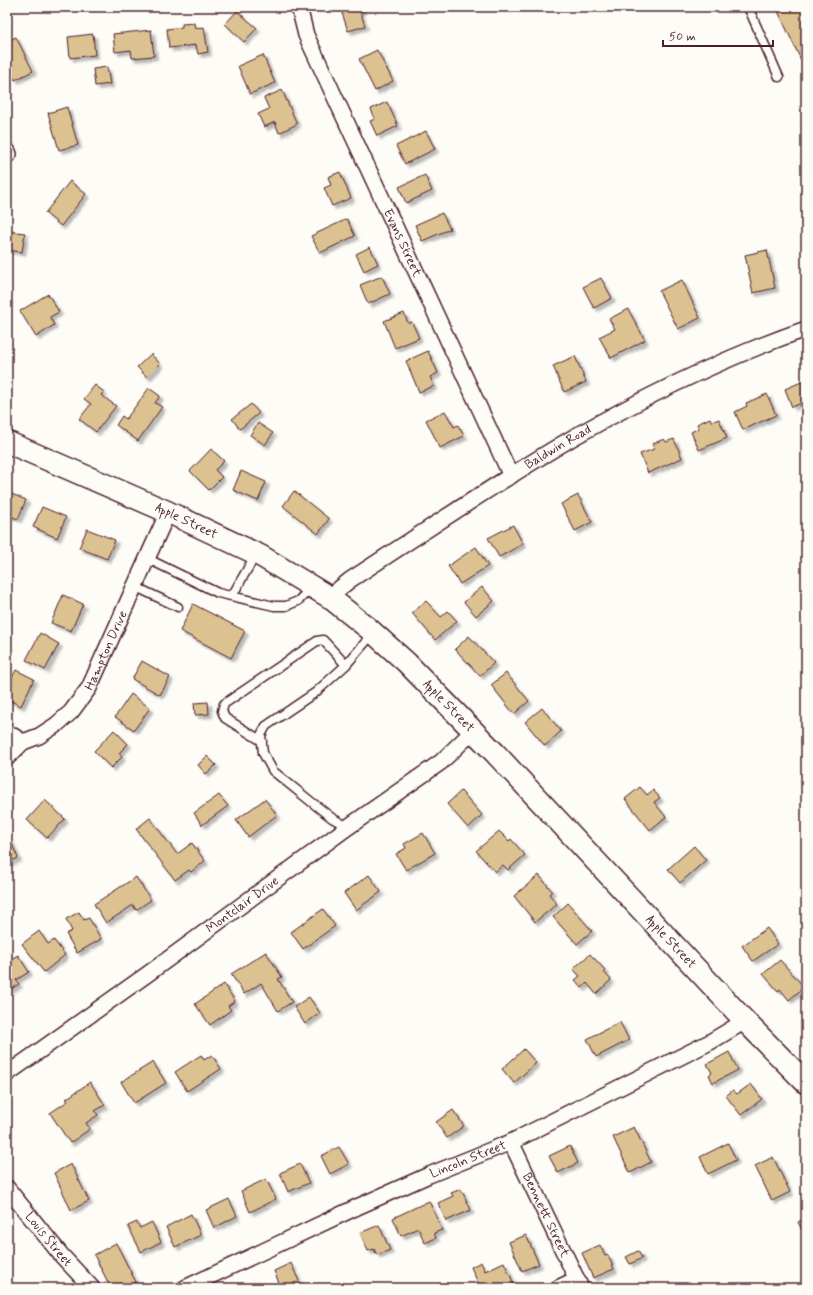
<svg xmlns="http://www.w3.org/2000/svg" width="813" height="1295" viewBox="0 0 813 1295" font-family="Mynerve,sans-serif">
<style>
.building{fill:#dcc191;stroke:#4a1f2b;filter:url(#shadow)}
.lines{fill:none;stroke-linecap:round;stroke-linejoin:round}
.lane-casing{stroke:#4a1f2b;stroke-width:11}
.street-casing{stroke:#4a1f2b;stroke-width:18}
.secondary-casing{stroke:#4a1f2b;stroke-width:24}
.lane{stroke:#fdfcf7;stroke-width:8}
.street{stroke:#fdfcf7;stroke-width:15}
.secondary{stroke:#fdfcf7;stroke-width:21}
.labels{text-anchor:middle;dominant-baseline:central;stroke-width:3;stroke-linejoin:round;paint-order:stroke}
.street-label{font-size:13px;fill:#4a1f2b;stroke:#fdfcf7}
</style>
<defs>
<filter id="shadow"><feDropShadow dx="3.5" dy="3.5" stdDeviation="1" flood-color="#0004"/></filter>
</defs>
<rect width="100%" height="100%" fill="#fdfcf7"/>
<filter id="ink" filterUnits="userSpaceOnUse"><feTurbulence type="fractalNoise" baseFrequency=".025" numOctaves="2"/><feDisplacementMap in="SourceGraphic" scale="8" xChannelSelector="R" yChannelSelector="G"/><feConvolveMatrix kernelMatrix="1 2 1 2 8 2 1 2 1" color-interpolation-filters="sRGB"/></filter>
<g filter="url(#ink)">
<!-- building -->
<path class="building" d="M340 7H362L363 10 360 11 365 26 348 31Z
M776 7H806V58L801 60Z
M237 11 257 28 244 42 225 24Z
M194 23 195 28 204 27 208 52 198 54 196 45 169 48 167 29 182 27V24Z
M151 30 154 56 132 58 131 50 115 52 113 34Z
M93 34 95 55 70 58 68 37Z
M16 37 33 71 15 80 7 65V41Z
M377 50 393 81 375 91 359 59Z
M263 55 275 83 250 94 238 66Z
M107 67 110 84 95 86 93 69Z
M282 90 297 124 279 133 275 122 264 127 258 114 269 109 264 98Z
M387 102 398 126 377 136 370 121 375 119 371 109Z
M67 107 78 145 59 150 48 113Z
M426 131 435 149 405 164 396 146Z
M340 172 351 198 332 206 324 188 331 185 328 177Z
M425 175 432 191 406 203 399 187Z
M70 181 86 194 61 226 45 213Z
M442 213 450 229 422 241 415 225Z
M347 219 355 236 320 253 311 236Z
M7 231 25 233 22 252 7 250Z
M370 247 378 264 364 271 356 254Z
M767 250 775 288 753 293 745 255Z
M382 276 390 294 368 304 360 285Z
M601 278 612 298 594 308 583 287Z
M682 280 700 318 678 329 659 291Z
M48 294 59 312 50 317 54 325 36 337 20 311Z
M628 309 645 340 611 358 599 337 615 329 609 319Z
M404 313 408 323 412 322 419 338 395 348 384 321Z
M428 351 438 373 430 377 434 386 419 392 406 361Z
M151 354 160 364 147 377 137 367Z
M575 356 586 382 564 392 553 366Z
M806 380V401L792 407 785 389Z
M95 385 104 392 101 395 116 406 96 432 79 419 91 404 84 399Z
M149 388 160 396 155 403 162 407 138 441 116 425 122 416 126 419Z
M767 394 776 415 743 430 735 412 747 406 746 403Z
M251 404 259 413 240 429 232 419Z
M445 411 454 427 458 425 464 436 440 448 426 420Z
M710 418 712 422 719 419 727 438 699 450 691 432 699 428 697 424Z
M258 423 273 433 265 445 250 435Z
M664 439 666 442 674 439 682 458 648 473 640 454 654 449 652 444Z
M211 449 224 461 215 470 222 477 209 490 190 471Z
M241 471 266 482 258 501 233 490Z
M294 491 329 519 318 534 283 506Z
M7 492 26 500 18 519 7 515Z
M578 495 592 522 575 531 561 504Z
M42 507 66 517 57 538 33 527Z
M513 525 523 544 499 557 488 538Z
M87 529 115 540 107 559 79 548Z
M476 547 488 566 460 584 448 566Z
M482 587 494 601 476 616 464 602Z
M63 595 83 604 71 631 51 623Z
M426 601 441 617 448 611 457 621 435 640 412 613Z
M193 604 245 631 231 658 180 631Z
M40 633 59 644 45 670 26 660Z
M469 636 494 663 480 676 455 649Z
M142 661 170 677 160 695 132 679Z
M16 670 34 679 21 706 7 699V687Z
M506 673 529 701 514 714 491 685Z
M131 694 150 708 134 730 115 717Z
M208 702 209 714 195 715 194 703Z
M542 708 561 731 545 746 525 722Z
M114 730 128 744 119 753 122 757 111 768 94 751Z
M207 756 216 765 206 774 198 765Z
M640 787 647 795 653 790 660 798 654 802 666 817 650 830 625 799Z
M461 791 482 815 468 828 447 804Z
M219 795 228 806 202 825 194 813Z
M265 799 277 815 248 837 236 820Z
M45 800 65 819 47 838 27 820Z
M150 818 177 854 192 843 205 861 191 872 189 870 175 880 136 829Z
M499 831 509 841 511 839 525 855 508 870 503 865 495 872 476 851Z
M423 833 435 853 406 870 396 854 406 848 404 844Z
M10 839 18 858 7 863V840Z
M694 846 706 860 680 883 668 869Z
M369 875 381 892 356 910 344 893Z
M539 875 552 891 549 894 557 904 535 922 514 896Z
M136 877 151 900 136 910 133 905 106 923 94 904Z
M568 903 592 931 577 944 553 917Z
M323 909 335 926 303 949 291 932Z
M79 912 84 920 89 918 101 939 77 953 66 934 72 931 66 919Z
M767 928 778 944 753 961 742 946Z
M39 931 48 944 54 940 65 955 44 972 22 944Z
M7 952 11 959 18 955 29 972 16 980 19 984 7 991Z
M266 952 282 977 278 979 292 1002 278 1011 261 983 244 994 231 974Z
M590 954 606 971 604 972 611 980 596 994 587 983 582 988 575 980 580 976 573 969Z
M780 960 804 987 789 1000 780 989 778 991 763 974Z
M224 984 235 1001 228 1006 231 1010 210 1025 195 1004Z
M309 997 320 1013 305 1024 294 1007Z
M620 1022 629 1040 596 1057 587 1039Z
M524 1049 536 1063 514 1083 502 1069Z
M729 1052 738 1070 713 1083 709 1075 712 1073 707 1064Z
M201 1055 204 1060 212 1055 221 1069 187 1091 175 1072Z
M153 1062 166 1083 134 1103 121 1082Z
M90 1082 105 1105 95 1111 98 1115 86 1123 90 1129 70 1143 50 1113 68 1101 66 1099Z
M751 1084 762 1099 741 1115 726 1096 733 1090 737 1094Z
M453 1110 464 1126 447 1138 436 1122Z
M634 1127 651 1162 630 1173 613 1137Z
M728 1143 736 1160 708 1174 700 1157Z
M570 1146 578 1163 558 1173 549 1156Z
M339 1147 349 1164 330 1174 321 1156Z
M773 1157 790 1192 772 1201 755 1166Z
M71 1164 89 1201 71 1210 54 1173Z
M300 1164 309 1183 288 1192 280 1173Z
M266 1179 276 1199 250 1212 241 1191Z
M461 1189 471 1210 446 1221 438 1203 453 1196 451 1193Z
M229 1199 237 1216 214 1228 206 1210Z
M429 1201 442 1230 434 1233 436 1238 425 1243 418 1228 401 1236 393 1218Z
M191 1214 201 1235 175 1247 166 1227Z
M806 1218V1238L798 1222Z
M137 1222 140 1228 152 1222 161 1242 141 1252 128 1226Z
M379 1225 390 1250 377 1255 374 1249 368 1251 360 1233Z
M526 1235 539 1264 522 1271 509 1242Z
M116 1243 136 1282 124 1288H111L94 1255Z
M600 1245 605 1256 608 1255 614 1269 593 1278 582 1253Z
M638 1251 642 1258 630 1264 626 1257Z
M481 1262 485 1271 504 1262 514 1284 505 1288H480L471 1267Z
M291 1263 302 1288H281L274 1271Z
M806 1267V1277L803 1268Z"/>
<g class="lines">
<!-- lane casing -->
<g class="lane-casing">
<path id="lane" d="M748 7 779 77
M146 558 218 593 274 606H286L298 601 312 587
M134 586 178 607
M232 596 256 554
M262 741 225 718 222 711 224 704 317 641 323 640 346 665
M348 827 332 818 314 804 273 771 263 753 261 735 266 726 316 692 346 665 369 638 368 631"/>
</g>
<!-- street casing -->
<g class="street-casing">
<g id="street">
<path id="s1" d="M299 7 306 35 511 476"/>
<path d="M7 150 9 154"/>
<path id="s2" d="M329 597 350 580C424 532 497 482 574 437 648 395 725 357 806 329"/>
<path d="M7 732 23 742"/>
<path id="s3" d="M7 758 23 742 39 736 56 725 71 712 89 688 168 512"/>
<path id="s4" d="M7 1074 149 973 348 827 441 762 473 731"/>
<path id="s5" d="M511 1142 581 1288"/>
<path id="s6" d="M7 1188 62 1256 92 1288"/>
<path id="s7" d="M185 1288 357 1207 429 1175 511 1142 710 1042 745 1021"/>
<path d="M558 1288 577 1279"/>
</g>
</g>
<!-- secondary casing -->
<g class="secondary-casing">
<g id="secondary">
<path id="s8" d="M7 442 168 512 261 556 329 597 368 628 406 662 495 753 745 1021 806 1083"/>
</g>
</g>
<!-- lane -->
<use href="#lane" class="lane"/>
<!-- street -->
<use href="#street" class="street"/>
<!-- secondary -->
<use href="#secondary" class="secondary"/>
</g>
</g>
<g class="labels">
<!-- street labels -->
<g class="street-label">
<text stroke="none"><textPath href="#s1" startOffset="258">Evans Street</textPath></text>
<text stroke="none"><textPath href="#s2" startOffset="274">Baldwin Road</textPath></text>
<text stroke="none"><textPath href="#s8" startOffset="196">Apple Street</textPath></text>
<text stroke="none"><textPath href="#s3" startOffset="151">Hampton Drive</textPath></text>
<text stroke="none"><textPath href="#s8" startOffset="520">Apple Street</textPath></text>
<text stroke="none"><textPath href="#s4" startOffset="290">Montclair Drive</textPath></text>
<text stroke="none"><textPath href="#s8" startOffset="844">Apple Street</textPath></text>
<text stroke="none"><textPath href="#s7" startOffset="311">Lincoln Street</textPath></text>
<text stroke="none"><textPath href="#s5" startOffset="81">Bennett Street</textPath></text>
<text stroke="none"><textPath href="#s6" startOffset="66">Louis Street</textPath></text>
</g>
</g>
<!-- margin -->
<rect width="813" height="1295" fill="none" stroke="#fdfcf7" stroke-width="24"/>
<rect x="12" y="12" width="789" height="1271" fill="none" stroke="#4a1f2b" stroke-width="1.5" filter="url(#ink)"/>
<!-- scale -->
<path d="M663 40v6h110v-6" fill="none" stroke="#4a1f2b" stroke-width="2"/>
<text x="669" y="40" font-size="12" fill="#4a1f2b" stroke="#fdfcf7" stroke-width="3" paint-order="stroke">50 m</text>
</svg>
